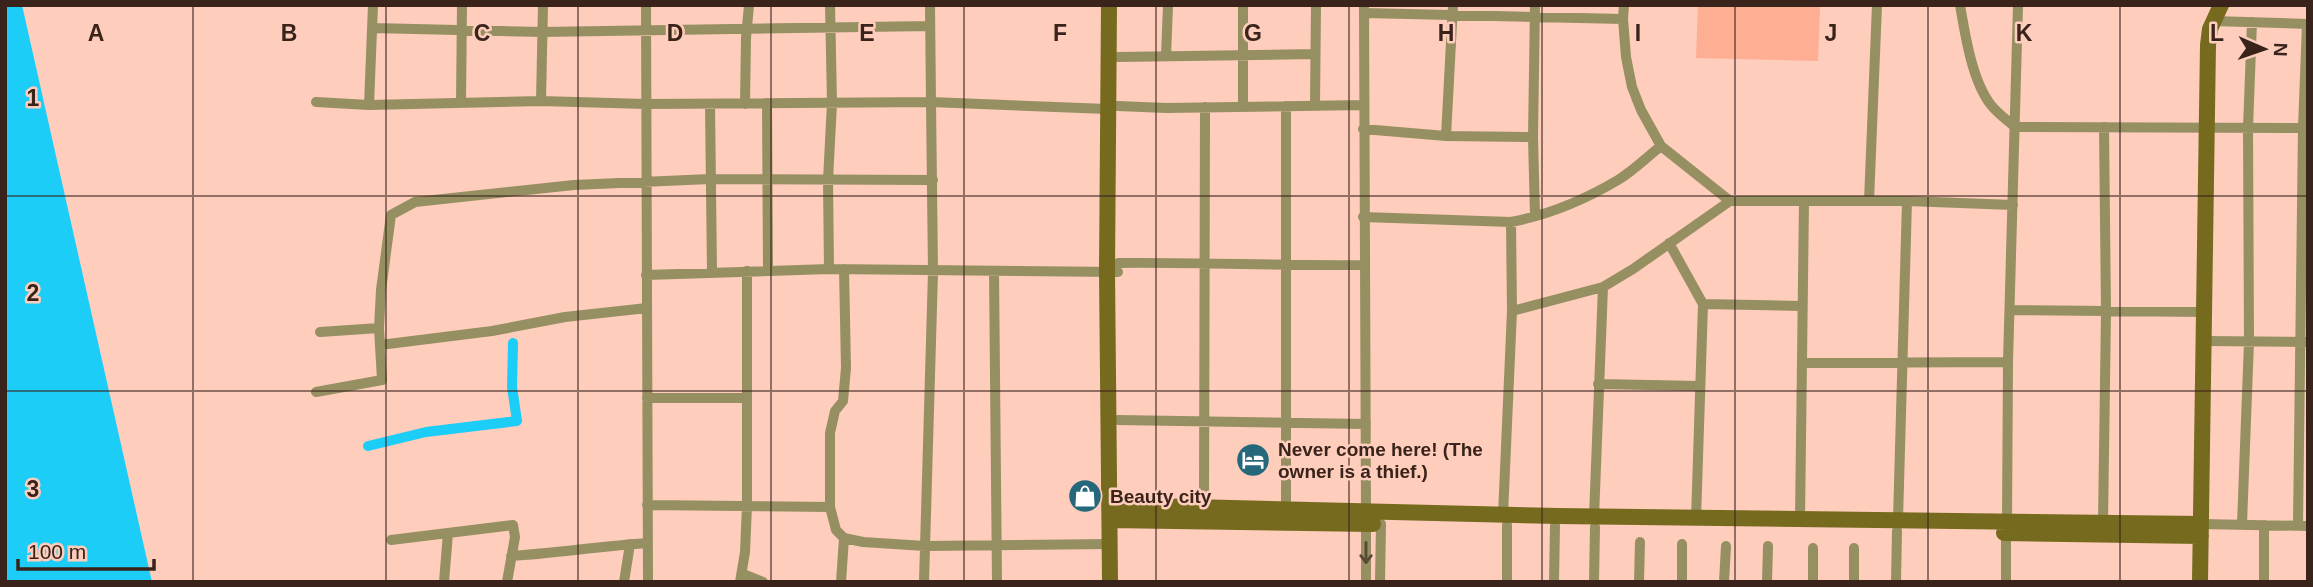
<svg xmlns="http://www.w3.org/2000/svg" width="2313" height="587" viewBox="0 0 2313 587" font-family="Arial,sans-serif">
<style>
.green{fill:#feae92}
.water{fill:#1ccdf7}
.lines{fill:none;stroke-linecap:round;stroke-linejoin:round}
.canal{stroke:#1ccdf7;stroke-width:10}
.street{stroke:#968f62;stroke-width:10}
.secondary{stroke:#756a1e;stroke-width:16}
.oneway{stroke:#5a4934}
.grid{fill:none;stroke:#39231b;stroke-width:2;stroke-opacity:0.55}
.labels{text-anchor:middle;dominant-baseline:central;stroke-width:5;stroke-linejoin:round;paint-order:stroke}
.poi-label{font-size:19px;font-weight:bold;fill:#39231b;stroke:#fecdbc;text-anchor:start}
.grid-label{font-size:23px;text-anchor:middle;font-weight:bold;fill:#39231b;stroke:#fecdbc;stroke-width:5;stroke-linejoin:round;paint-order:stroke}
</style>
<rect width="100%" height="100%" fill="#fecdbc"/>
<!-- green -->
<path class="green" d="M1698 5H1820L1818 61 1696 58Z"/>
<!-- water -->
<path class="water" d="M5 5H22L152 582H5Z"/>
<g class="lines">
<!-- canal -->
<path class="canal" d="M368 446 426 432 517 421 512 387 513 343"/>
<!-- street -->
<path class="street" d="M646 5 648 582
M1364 5 1366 513
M1535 5 1533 137 1535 216
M1624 5 1623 19 1626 57 1632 87 1641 110 1661 146 1730 201H1907L2013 205
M1960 5C1965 34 1972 81 1991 105 1997 113 2007 120 2015 127L2308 128
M1364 13 1623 19
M2213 21 2308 24
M372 28 542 32 930 26
M1166 56 1168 5
M1118 57 1315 54
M541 101 543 5
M316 102 369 105 541 101 646 104 931 102 930 5
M461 102 462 5
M767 103 768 271
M710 104 712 272
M745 104 746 38 749 5
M369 105 373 5
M1315 105 1316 5
M1118 106 1166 108 1363 105
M1286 106V513
M1243 107V5
M1363 129 1446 136 1533 137
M1446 136 1453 5
M1869 201 1877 5
M1363 217 1511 222C1548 215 1586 199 1618 180 1633 171 1647 157 1661 146
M1669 243 1703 304 1696 519
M1118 263C1200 262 1282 266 1364 265
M829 269 828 180 832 103 830 5
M844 269 846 368 843 401 835 411 830 433V507L836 530 844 538 863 542 925 546 1110 544
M994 271 997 582
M646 275 829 269 1118 272
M1703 304 1802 306
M2011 310 2205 312
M1512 311 1603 287 1633 269 1730 201
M320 332 379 328
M2204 341 2306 342
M380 345 492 331 565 317 647 308
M1803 363 2008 362
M1598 384 1700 386
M316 392 382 380 379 328 381 290 391 215 415 202 574 185 710 179 933 180
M647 398H747
M1118 420 1366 424
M647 505 830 507
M1204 508 1205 107
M1503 515 1512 311 1511 222
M1594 517 1603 287
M1800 520 1804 201
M1898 520 1907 201
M2007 522 2008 362 2018 5
M2103 523 2106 312 2104 127
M2201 524 2308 526
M2242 524 2249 342 2248 128 2252 22
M1507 525V582
M2264 525V582
M2298 525 2303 128 2307 24
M391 540 513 525 515 537 507 582
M1854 548V582
M511 556C557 553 602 546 648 543
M743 574 763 582
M444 582 448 533
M624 582 630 544
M740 582 745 552 747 506V271
M841 582 844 538
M924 582 933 272 931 102 1107 109
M1366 582V524
M1380 582 1381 524
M1554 582 1555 526
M1594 582 1595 527
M1639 582 1640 542
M1682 582V544
M1724 582 1726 546
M1767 582 1768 546
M1813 582V548
M1896 582 1897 531
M2006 582V533"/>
<!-- secondary -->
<path class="secondary" d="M1109 5 1107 272 1110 582
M1110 505 1558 516 2201 524
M1110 520 1373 524
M2004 533 2201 536
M2200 582 2208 45 2210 29 2221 5"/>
</g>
<!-- one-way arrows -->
<defs><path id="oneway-shaft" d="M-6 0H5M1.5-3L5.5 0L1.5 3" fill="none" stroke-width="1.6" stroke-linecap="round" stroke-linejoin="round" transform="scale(1.75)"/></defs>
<use class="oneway" href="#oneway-shaft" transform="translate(1366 553) rotate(90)"/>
<!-- grid -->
<path class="grid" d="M193 5V582M386 5V582M578 5V582M771 5V582M964 5V582M1156 5V582M1349 5V582M1542 5V582M1735 5V582M1928 5V582M2120 5V582M5 196H2308M5 391H2308"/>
<!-- icons -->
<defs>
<g id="hotel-disc" transform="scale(1.75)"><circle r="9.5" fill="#25677b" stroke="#fecdbc"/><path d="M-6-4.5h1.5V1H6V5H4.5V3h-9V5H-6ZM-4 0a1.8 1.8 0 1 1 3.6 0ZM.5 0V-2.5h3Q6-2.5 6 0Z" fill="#fff"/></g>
<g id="shop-disc" transform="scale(1.75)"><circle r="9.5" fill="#25677b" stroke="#fecdbc"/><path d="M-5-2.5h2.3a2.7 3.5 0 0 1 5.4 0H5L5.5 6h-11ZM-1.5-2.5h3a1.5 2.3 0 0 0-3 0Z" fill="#fff"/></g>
</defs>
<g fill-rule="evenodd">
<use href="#hotel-disc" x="1253" y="460"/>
<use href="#shop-disc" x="1085" y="496"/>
</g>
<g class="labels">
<!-- poi labels -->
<g class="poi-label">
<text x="1278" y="449">Never come here! (The<tspan x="1278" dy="22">owner is a thief.)</tspan></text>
<text x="1110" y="496">Beauty city</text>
</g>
</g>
<g class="grid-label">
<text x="96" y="41">A</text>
<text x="289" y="41">B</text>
<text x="482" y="41">C</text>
<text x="675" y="41">D</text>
<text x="867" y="41">E</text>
<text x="1060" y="41">F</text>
<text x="1253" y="41">G</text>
<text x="1446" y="41">H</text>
<text x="1638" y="41">I</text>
<text x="1831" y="41">J</text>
<text x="2024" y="41">K</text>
<text x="2217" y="41">L</text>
<text x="33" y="106">1</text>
<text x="33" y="301">2</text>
<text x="33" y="497">3</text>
</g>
<!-- border -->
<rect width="2313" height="587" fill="none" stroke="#39231b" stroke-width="14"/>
<!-- north arrow -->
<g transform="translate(2264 49) rotate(92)" stroke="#fecdbc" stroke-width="5" paint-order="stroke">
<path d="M0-5L12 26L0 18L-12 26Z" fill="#39231b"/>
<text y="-10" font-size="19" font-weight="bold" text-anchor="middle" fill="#39231b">N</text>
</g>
<!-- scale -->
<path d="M18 559v10h136v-10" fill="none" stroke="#39231b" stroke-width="3.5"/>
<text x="28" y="559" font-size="21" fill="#39231b" stroke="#fecdbc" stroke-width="5" paint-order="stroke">100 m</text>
</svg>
